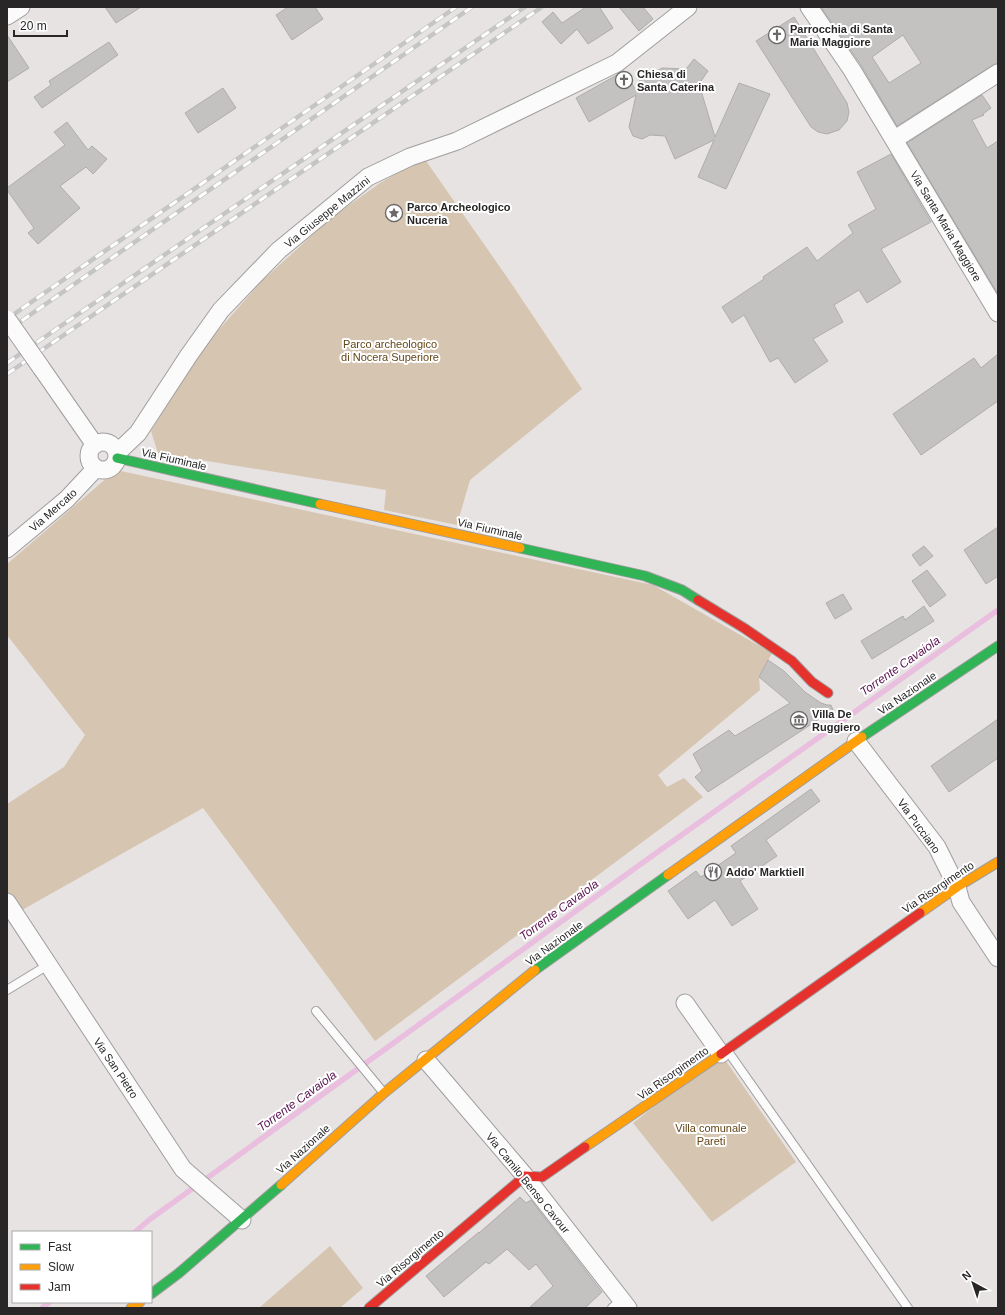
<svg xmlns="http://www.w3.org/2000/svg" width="1005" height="1315" viewBox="0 0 1005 1315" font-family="Arial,sans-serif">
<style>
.green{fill:#d6c5b0}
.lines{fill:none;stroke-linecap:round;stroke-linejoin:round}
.stream{stroke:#eabede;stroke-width:5.5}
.building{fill:#c4c1c1;stroke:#afadac;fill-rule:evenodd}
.lane-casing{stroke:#a09d9d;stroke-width:10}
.street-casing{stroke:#a09d9d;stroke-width:19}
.fast-casing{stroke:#a09d9d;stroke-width:11}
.slow-casing{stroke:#a09d9d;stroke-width:11}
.jam-casing{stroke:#a09d9d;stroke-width:11}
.lane{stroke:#fbfbfb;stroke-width:8}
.street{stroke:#fbfbfb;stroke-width:17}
.fast{stroke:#30b455;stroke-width:9}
.slow{stroke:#ff9f0a;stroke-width:9}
.jam{stroke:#e5322d;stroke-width:9}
.rail-casing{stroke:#c6c5c5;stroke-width:4.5}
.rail{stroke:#fff;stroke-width:3;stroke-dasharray:9;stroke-linecap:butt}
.street-bridge-casing{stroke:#a09d9d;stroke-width:19;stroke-linecap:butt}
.street-bridge{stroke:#fbfbfb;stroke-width:17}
.labels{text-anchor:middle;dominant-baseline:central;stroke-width:4;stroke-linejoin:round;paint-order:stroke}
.poi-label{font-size:11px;font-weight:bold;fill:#282626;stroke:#fff;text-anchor:start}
.street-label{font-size:11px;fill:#282626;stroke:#fff}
.park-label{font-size:11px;fill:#634516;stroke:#fff}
.water-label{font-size:12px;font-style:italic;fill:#5a1450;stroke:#fff}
</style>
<rect width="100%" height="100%" fill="#e7e3e2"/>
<!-- green -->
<path class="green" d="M424 158 511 283 582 389 470 480 457 525 384 510 386 490 158 453 151 431 206 344 262 281 330 219 380 183Z
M116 470 653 585 772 653 759 677 760 690 658 775 667 787 684 778 703 797 375 1041 203 808 15 914 7 900V804L64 767 85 735 7 635V564Z
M721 1054 796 1162 712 1222 633 1123Z
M330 1246 363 1288 340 1308H259Z"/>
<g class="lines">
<!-- stream -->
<path class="stream" d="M135 1232 149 1220 638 866 998 610
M42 1308 50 1302"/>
</g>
<!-- building -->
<path class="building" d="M105 7H141L116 23Z
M288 7H315L323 19 292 40 276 15Z
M586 7H601L600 8 613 28 588 44 577 29 561 44 542 22 553 12 562 23Z
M619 7H643L653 19 639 31Z
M821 7H998V63L993 65 897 126 861 65ZM903 35 921 63 889 83 872 57Z
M794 17 847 103 849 112 847 121 839 130 827 134 818 132 811 127 756 41Z
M7 35 29 68 7 82Z
M109 42 118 55 42 108 34 97 51 85 49 81Z
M694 59 708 71 699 84 715 137 739 83 770 94 726 189 698 177 714 140 675 159 665 136 650 135 642 139 633 136 629 127 636 95 589 122 576 98 624 71 637 92 639 81 662 68 686 69Z
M223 88 236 108 198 133 185 113Z
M982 95 991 108 983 114 984 115 972 120 987 148 998 141V294L907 143Z
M67 122 88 150 92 146 107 159 93 174 86 167 60 186 80 208 38 244 28 233 34 228 7 190V188L65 145 54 132Z
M891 154 931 222 881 249 901 282 867 303 859 290 834 305 843 322 813 339 828 361 795 383 778 358 770 362 744 315 732 323 722 307 764 279 763 277 807 247 817 261 853 233 848 225 876 209 857 172Z
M998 354V401L921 455 893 414 974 358 981 368Z
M998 527V576L986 584 964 550Z
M924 546 933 556 920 566 912 555Z
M927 570 946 595 930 607 912 581Z
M843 594 852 609 835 619 826 603Z
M924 606 934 621 872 659 861 641 903 616 905 620Z
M768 660 784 671 805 692 821 703 827 705H831L833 710 708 792 695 777 702 771 693 754 729 730 735 736 790 703 759 677Z
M998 719V758L949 792 931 766Z
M811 789 820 801 766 840 777 856 740 881 758 909 732 926 715 900 688 919 668 891 696 871 701 877 736 853 731 846Z
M520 1197 526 1203 531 1200 602 1292 585 1308H529L553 1286 536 1264 529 1270 507 1249 489 1264 486 1262 444 1297 426 1276 479 1232V1233Z"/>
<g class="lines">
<!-- lane casing -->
<g class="lane-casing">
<path id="lane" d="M7 990 48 965
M316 1011 383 1092
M727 1050 908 1308
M612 1308 622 1299"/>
</g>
<!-- street casing -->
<g class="street-casing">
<path id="street" d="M809 7 852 70 998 313
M7 16 21 7
M895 139 998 73
M40 366 95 445
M89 456a14 14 0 1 1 28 0a14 14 0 1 1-28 0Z
M117 453 138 433 189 355 221 310 279 250 368 177 410 157 457 141 617 63 688 7
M7 549 67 499 96 468
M856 741 937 847 957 887 961 902 998 958
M7 902 183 1169 242 1220
M685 1003 721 1054
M426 1060 525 1176 628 1308"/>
</g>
<!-- fast casing -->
<g class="fast-casing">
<path id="fast" d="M117 458 320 504
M520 548 645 576 682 590 698 600
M862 737 998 646
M535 970 668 875
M151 1294 179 1273 281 1185"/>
</g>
<!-- slow casing -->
<g class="slow-casing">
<path id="slow" d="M320 504 520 548
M668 875 862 737
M920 913 957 887 998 862
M585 1147 721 1054
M281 1185 384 1093 535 970
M131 1308 140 1302"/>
</g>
<!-- jam casing -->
<g class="jam-casing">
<path id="jam" d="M698 600 744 628 792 661 812 682 828 693
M721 1054 920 913
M369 1308 525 1176 542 1177 585 1147"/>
</g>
<!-- lane -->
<use href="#lane" class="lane"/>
<!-- street -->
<use href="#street" class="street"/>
<!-- fast -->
<use href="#fast" class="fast"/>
<!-- slow -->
<use href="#slow" class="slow"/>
<!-- jam -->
<use href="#jam" class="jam"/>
<!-- rail casing -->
<g class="rail-casing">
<path id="rail" d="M7 319 456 7
M7 331 472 7
M7 363 525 7
M7 374 542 7"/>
</g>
<!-- rail -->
<use href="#rail" class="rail"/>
<!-- street-bridge casing -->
<g class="street-bridge-casing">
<path id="street-bridge" d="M7 319 40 366"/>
</g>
<!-- street-bridge -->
<use href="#street-bridge" class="street-bridge"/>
</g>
<!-- icons -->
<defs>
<g id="church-ring" transform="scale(0.9)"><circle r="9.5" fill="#fff" stroke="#6b6868" stroke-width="1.5"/><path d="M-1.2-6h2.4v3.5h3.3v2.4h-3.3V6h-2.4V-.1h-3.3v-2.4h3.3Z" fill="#6b6868"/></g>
<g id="sight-ring" transform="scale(0.9)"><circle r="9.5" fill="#fff" stroke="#6b6868" stroke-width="1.5"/><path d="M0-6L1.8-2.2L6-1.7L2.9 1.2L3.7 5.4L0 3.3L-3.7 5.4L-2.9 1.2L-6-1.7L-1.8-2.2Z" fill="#6b6868"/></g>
<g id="museum-ring" transform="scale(0.9)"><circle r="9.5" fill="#fff" stroke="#6b6868" stroke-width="1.5"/><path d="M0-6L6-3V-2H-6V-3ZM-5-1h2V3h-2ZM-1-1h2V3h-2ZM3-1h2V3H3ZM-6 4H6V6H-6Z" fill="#6b6868"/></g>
<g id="restaurant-ring" transform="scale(0.9)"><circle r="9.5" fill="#fff" stroke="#6b6868" stroke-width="1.5"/><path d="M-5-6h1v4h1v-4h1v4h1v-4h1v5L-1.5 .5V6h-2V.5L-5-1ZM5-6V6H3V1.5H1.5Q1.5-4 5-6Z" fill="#6b6868"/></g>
</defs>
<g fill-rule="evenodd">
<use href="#church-ring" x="777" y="35"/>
<use href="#church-ring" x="624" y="80"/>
<use href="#sight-ring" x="394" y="213"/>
<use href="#museum-ring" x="799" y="720"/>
<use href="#restaurant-ring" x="713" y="872"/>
</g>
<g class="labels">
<!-- poi labels -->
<g class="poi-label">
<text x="790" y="29">Parrocchia di Santa<tspan x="790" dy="13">Maria Maggiore</tspan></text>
<text x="637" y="74">Chiesa di<tspan x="637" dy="13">Santa Caterina</tspan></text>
<text x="407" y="207">Parco Archeologico<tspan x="407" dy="13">Nuceria</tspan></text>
<text x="812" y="714">Villa De<tspan x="812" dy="13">Ruggiero</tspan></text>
<text x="726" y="872">Addo' Marktiell</text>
</g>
<!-- street labels -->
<g class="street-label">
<text transform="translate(327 212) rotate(-39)">Via Giuseppe Mazzini</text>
<text transform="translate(946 226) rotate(59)">Via Santa Maria Maggiore</text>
<text transform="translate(174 459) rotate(13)">Via Fiuminale</text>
<text transform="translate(53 510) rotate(-41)">Via Mercato</text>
<text transform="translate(490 529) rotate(13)">Via Fiuminale</text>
<text transform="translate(907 693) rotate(-34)">Via Nazionale</text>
<text transform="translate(919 826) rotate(54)">Via Pucciano</text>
<text transform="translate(938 887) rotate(-34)">Via Risorgimento</text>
<text transform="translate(554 943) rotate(-36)">Via Nazionale</text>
<text transform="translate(116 1068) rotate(56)">Via San Pietro</text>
<text transform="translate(673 1073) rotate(-35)">Via Risorgimento</text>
<text transform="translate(303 1149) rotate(-42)">Via Nazionale</text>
<text transform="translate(528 1183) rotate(51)">Via Camilo Benso Cavour</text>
<text transform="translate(410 1258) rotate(-40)">Via Risorgimento</text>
</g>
<!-- park labels -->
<g class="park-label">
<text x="390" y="344">Parco archeologico<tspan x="390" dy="13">di Nocera Superiore</tspan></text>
<text x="711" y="1128">Villa comunale<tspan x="711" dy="13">Pareti</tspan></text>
</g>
<!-- water labels -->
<g class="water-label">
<text transform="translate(900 666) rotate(-35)">Torrente Cavaiola</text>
<text transform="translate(559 910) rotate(-36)">Torrente Cavaiola</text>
<text transform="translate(297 1101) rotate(-36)">Torrente Cavaiola</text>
</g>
</g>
<!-- border -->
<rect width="1005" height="1315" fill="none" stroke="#282626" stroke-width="16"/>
<!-- legend -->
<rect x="12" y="1231" width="140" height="72" fill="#ffffff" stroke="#a9a8a8"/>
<rect x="20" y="1244" width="20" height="6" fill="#30b455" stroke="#a9a8a8"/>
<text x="48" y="1251" font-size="12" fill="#282626">Fast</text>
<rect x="20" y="1264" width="20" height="6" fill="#ff9f0a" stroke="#a9a8a8"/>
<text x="48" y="1271" font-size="12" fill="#282626">Slow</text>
<rect x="20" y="1284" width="20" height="6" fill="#e5322d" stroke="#a9a8a8"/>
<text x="48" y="1291" font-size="12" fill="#282626">Jam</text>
<!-- north arrow -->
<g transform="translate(973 1283) rotate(320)" stroke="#ffffff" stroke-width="3" paint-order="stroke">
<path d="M0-3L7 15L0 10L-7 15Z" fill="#282626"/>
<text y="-6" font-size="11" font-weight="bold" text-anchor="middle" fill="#282626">N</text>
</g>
<!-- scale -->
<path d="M14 30v6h53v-6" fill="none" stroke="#282626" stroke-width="2"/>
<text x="20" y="30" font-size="12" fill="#282626" stroke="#ffffff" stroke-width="3" paint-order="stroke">20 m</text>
</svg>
